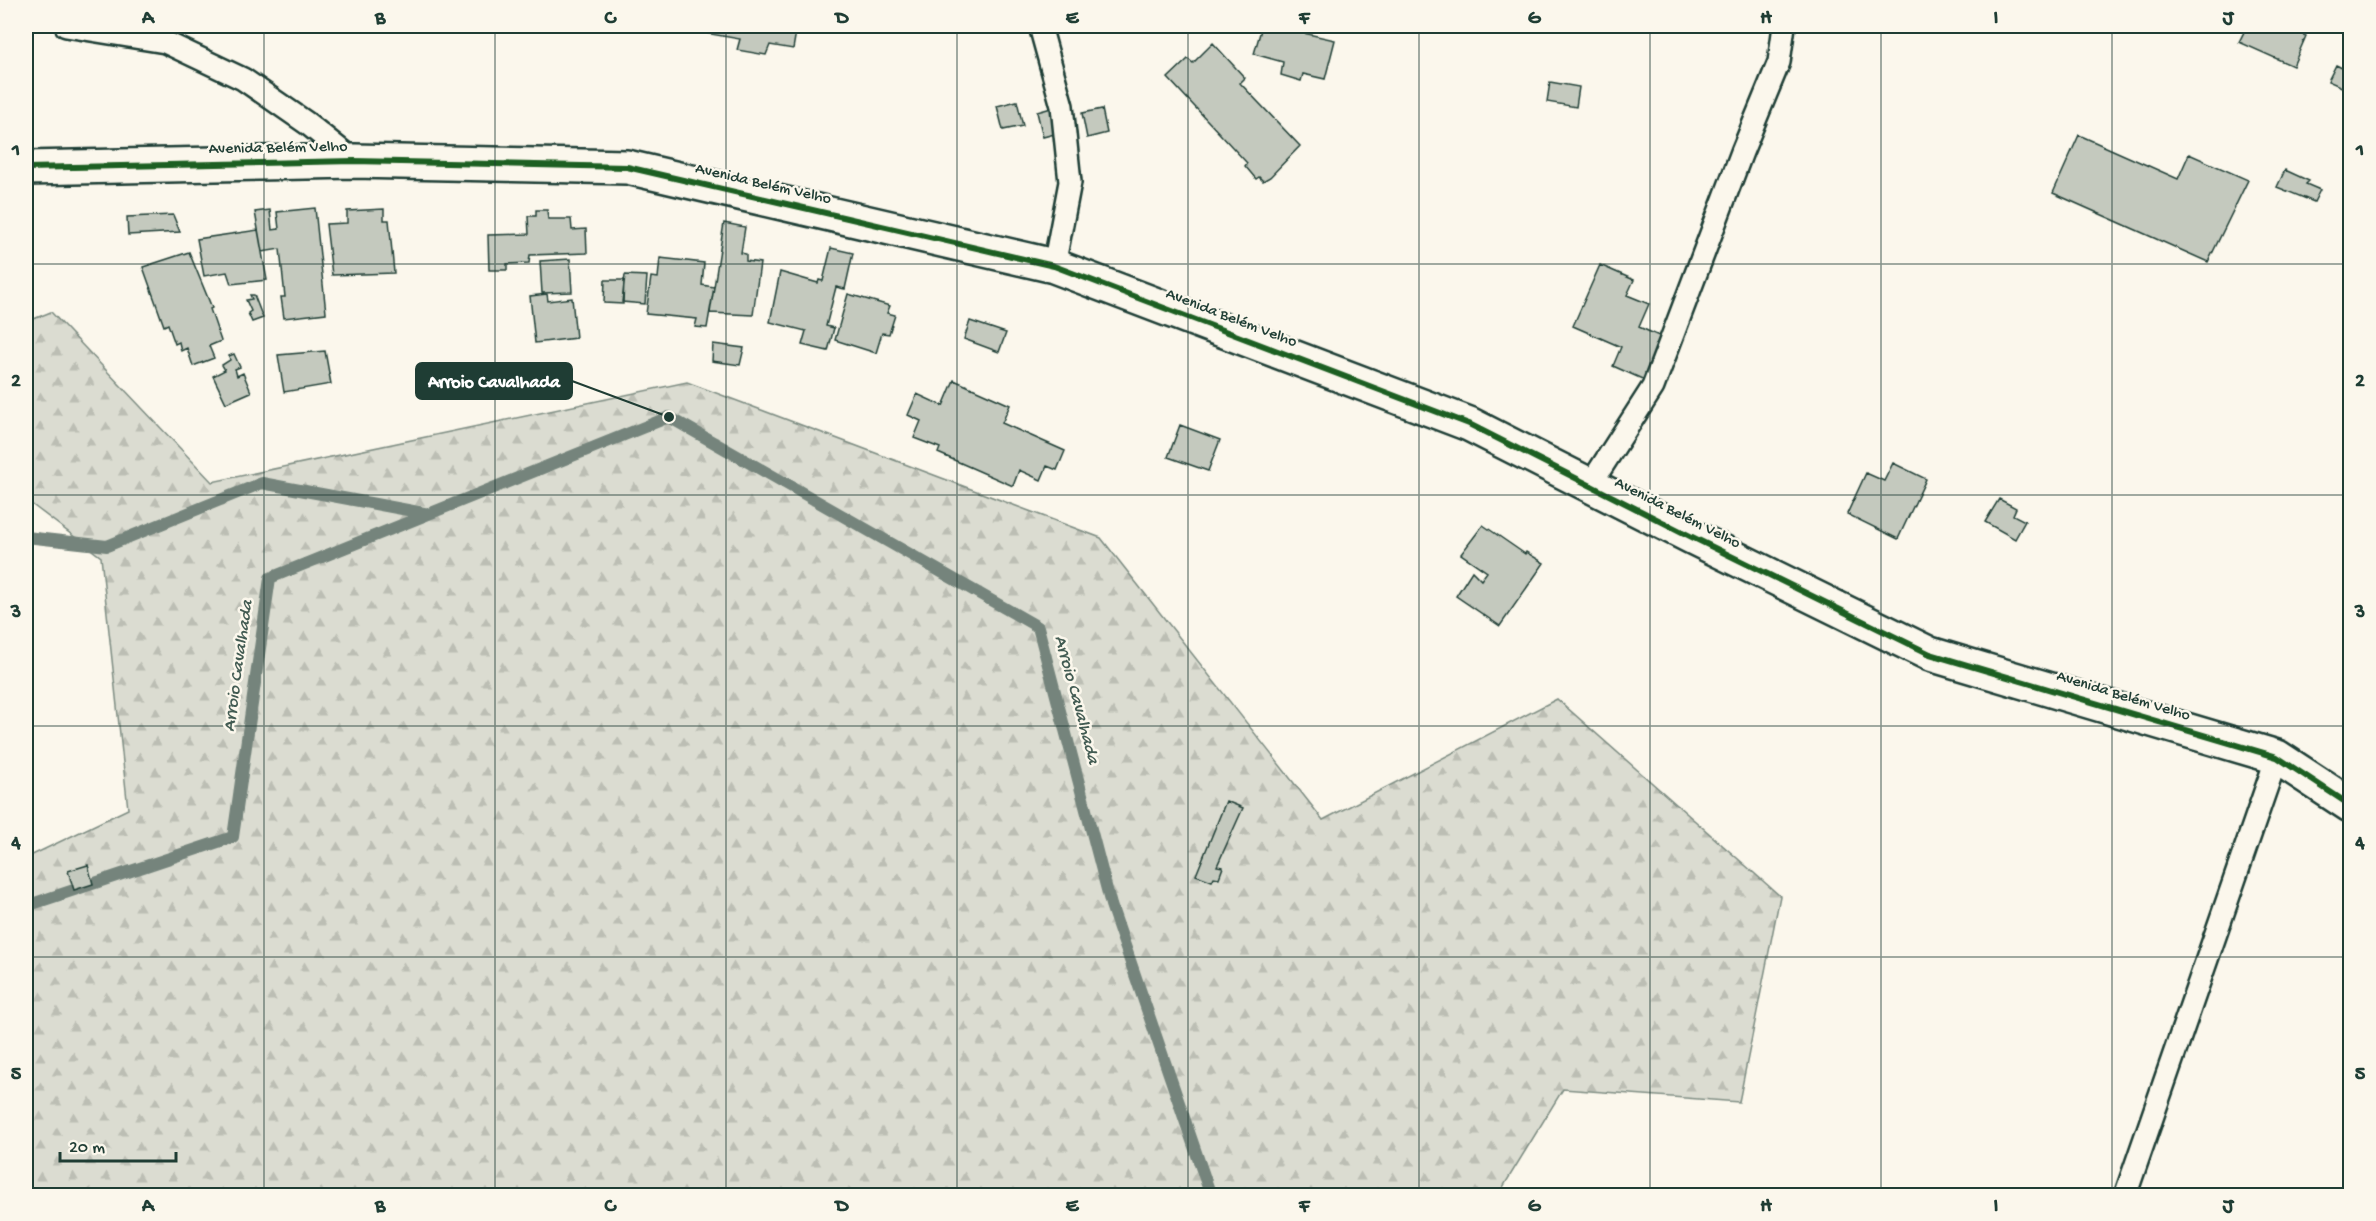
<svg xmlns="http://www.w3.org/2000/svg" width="2376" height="1221" viewBox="0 0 2376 1221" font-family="'Gochi Hand',sans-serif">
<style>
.forest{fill:url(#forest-firs);stroke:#7d8c82;stroke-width:1.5}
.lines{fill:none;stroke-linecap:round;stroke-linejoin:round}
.stream{stroke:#74847b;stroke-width:12}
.building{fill:#c4c9be;stroke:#1f3d34;stroke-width:1.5}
.service-casing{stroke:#1f3d34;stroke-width:26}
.secondary-casing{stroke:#1f3d34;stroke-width:38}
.service{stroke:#fbf7ec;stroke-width:21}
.secondary{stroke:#fbf7ec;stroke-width:33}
.cycleway-casing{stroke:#fbf7ec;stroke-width:10}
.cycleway{stroke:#1b5e20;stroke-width:6}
.grid{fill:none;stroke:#1f3d34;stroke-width:1.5;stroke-opacity:0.55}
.labels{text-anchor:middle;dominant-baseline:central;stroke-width:5;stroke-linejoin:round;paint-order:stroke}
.street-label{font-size:16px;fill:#1f3d34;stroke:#fbf7ec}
.water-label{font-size:18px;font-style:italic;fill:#425b52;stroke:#fbf7ec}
.leader{fill:none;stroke:#1f3d34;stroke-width:2}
.callout-dot{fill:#1f3d34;stroke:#fbf7ec;stroke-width:2}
.callout{fill:#1f3d34;stroke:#1f3d34;stroke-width:2}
.callout-label{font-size:18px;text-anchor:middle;font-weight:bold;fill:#fff}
.neatline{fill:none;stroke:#1f3d34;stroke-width:2}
.grid-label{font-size:20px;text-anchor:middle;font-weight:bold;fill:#1f3d34}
</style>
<defs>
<pattern id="forest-firs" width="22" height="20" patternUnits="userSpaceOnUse" patternTransform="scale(1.5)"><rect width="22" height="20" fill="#dbdcd1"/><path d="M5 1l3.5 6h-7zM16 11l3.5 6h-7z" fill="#bcbeb4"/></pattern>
</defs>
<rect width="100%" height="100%" fill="#fbf7ec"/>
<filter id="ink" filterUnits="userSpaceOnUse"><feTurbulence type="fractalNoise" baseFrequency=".0167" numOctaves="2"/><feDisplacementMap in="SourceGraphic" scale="12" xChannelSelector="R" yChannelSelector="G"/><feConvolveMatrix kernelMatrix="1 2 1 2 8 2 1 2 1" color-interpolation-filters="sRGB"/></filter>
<g filter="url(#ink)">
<!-- forest -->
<path class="forest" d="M51 312 212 482 687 382 1101 538 1323 820 1557 699 1780 896 1739 1102 1563 1089 1500 1192 1505 1195 26 1196V858L128 809 101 557 26 500V322Z"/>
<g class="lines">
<!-- stream -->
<path class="stream" d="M26 537 107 546 262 483 429 514
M26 906 233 837 270 578 669 417 1038 627 1111 905 1211 1196"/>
</g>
<!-- building -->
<path class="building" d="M707 26H797L793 49 770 45 766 55 737 50 740 39 705 33Z
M1262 26H1272L1335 40 1325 79 1303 74 1301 81 1281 75 1283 62 1254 54Z
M2247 26H2282L2306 36 2293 66 2239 42Z
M1213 43 1245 78 1240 83 1300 146 1270 177 1263 181 1259 177 1256 179 1245 166 1247 163 1168 78 1188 59 1193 63Z
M2336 65 2350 72V76L2344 88 2328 81Z
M1550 82 1579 87 1576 107 1547 102Z
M1017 101 1023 126 1003 130 997 106Z
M1055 107 1062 132 1043 137 1037 112Z
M1102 109 1107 133 1087 138 1082 113Z
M2079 135 2178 179 2189 154 2248 180 2208 262 2053 193Z
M2285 170 2309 181 2306 184 2320 190 2314 202 2277 187Z
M315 208 326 313 284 318 281 297H285L280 249 262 252 255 212 270 210 272 230 279 229 277 212Z
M384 209V220H389L394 273 332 275 326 224 347 223V211Z
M536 210H547L548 219H571L572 230 586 229 587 253 530 255 529 263 507 264V270H489L488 235 529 234 528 216H536Z
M173 215 180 232 128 235 127 217Z
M724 223 745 227 741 253 746 254V261L760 263 753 315 710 313Z
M258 230 267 280 231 284 227 272 204 276 197 239Z
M831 248 853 253 845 289 836 287 826 326 834 328 828 351 802 345 806 331 770 322 780 272 818 283 819 280 823 281Z
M189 252 212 308 210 309 221 341 209 346 214 358 193 366 187 348 181 351 179 342 175 344 168 324 164 326 143 267Z
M660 258 704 263 702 285 714 287 707 328 695 327 697 319 646 314 651 277 658 278Z
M570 259 572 292 542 293 540 261Z
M1600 265 1634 280 1627 295 1649 304 1639 327 1668 340 1649 382 1613 366 1621 347 1573 326Z
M625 275 647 276 645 304 622 302Z
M605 280H624L623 304 604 303Z
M547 294 548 301 572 298 576 338 535 343 530 296Z
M848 294 890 306 887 313 895 315 889 334 882 333 876 353 835 340Z
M250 295H254L263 318 252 322 248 313 251 311 246 300 252 299Z
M970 321 1006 333 999 352 964 339Z
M713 344 744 348 740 365 712 361Z
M325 351 331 384 284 392 278 355Z
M234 354 240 367 235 369 237 376 243 373 251 392 226 403 213 376 225 370 222 365 230 360 229 356Z
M954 380 1010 405 1002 423 1065 451 1057 470 1047 466 1041 480 1019 470 1013 486 938 453 940 448 914 438 921 421 908 415 917 394 943 406Z
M1180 425 1220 440 1208 471 1168 457Z
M1893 463 1926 479 1898 539 1847 514 1866 473 1884 481Z
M1999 499 2016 508 2013 515 2025 521 2015 539 1985 522Z
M1483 525 1525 554 1526 552 1544 563 1500 626 1456 596 1472 571 1481 580 1487 572 1461 554Z
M1226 801 1243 808 1217 866 1223 867 1219 878 1214 877 1212 881 1196 875Z
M88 865 93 884 74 890 68 871Z"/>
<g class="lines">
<!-- service casing -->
<g class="service-casing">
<path id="service" d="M66 26 165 42 243 79 308 124 354 161
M1040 26 1062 106 1070 182 1054 266
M1590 485 1653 387 1742 152 1779 62 1784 26
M2125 1196 2277 757"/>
</g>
<!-- secondary casing -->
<g class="secondary-casing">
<path id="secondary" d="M26 168 354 161 627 167 1054 266 1469 424 1692 537 1930 654 2277 757 2350 805"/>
</g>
<!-- service -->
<use href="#service" class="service"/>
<!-- secondary -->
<use href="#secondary" class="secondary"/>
<!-- cycleway casing -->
<g class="cycleway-casing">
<path id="cycleway" d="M26 168 354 161 627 167 1054 266 1469 424 1692 537 1930 654 2277 757 2350 805"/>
</g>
<!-- cycleway -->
<use href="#cycleway" class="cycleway"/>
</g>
</g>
<!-- grid -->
<path class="grid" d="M264 26V1196M495 26V1196M726 26V1196M957 26V1196M1188 26V1196M1419 26V1196M1650 26V1196M1881 26V1196M2112 26V1196M26 264H2350M26 495H2350M26 726H2350M26 957H2350"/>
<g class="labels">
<!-- street labels -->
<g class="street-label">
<text transform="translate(278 149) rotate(-1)">Avenida Belém Velho</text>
<text transform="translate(763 185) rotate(13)">Avenida Belém Velho</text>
<text transform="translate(1231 319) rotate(21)">Avenida Belém Velho</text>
<text transform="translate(1677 514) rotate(27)">Avenida Belém Velho</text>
<text transform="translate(2123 697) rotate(17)">Avenida Belém Velho</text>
</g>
<!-- water labels -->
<g class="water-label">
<text transform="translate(239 666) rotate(-82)">Arroio Cavalhada</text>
<text transform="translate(1076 700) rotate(75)">Arroio Cavalhada</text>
</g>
</g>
<!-- callouts -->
<path class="leader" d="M669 417L572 381"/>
<circle class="callout-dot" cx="669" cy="417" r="6"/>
<rect class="callout" x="416" y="363" width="156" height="36" rx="6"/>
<g class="callout-label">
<text x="494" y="387">Arroio Cavalhada</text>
</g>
<!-- margin -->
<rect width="2376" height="1221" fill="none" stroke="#fbf7ec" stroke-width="66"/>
<!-- scale -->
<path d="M60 1152v9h116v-9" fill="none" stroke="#1f3d34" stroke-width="3"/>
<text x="69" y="1152" font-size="18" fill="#1f3d34" stroke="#fbf7ec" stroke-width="4.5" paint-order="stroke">20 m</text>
<rect x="33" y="33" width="2310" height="1155" class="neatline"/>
<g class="grid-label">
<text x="148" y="23">A</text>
<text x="380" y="23">B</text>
<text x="610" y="23">C</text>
<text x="842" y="23">D</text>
<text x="1072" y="23">E</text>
<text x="1304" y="23">F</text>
<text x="1534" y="23">G</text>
<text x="1766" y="23">H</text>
<text x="1996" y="23">I</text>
<text x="2228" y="23">J</text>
<text x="16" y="155">1</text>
<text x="2360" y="155">1</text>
<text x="16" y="386">2</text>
<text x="2360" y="386">2</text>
<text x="16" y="617">3</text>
<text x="2360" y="617">3</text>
<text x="16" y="848">4</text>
<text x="2360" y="848">4</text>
<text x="16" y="1079">5</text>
<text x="2360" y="1079">5</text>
<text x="148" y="1211">A</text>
<text x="380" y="1211">B</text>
<text x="610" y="1211">C</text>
<text x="842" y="1211">D</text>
<text x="1072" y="1211">E</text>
<text x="1304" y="1211">F</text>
<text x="1534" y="1211">G</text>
<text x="1766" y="1211">H</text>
<text x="1996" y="1211">I</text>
<text x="2228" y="1211">J</text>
</g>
</svg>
